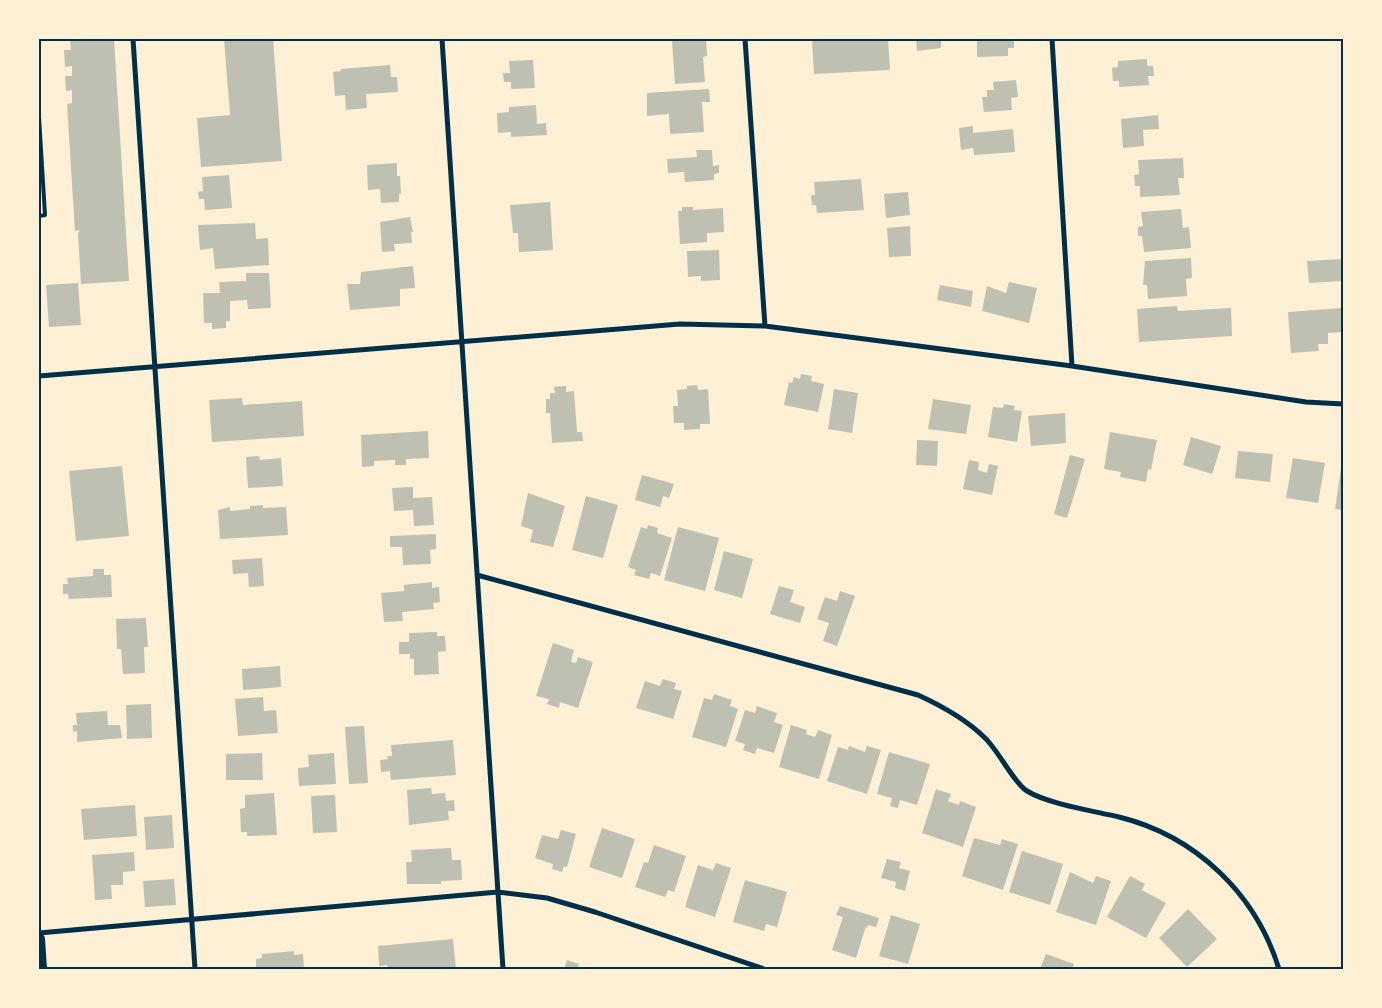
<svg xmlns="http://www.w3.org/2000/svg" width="1382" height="1008" viewBox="0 0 1382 1008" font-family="'IBM Plex Sans',sans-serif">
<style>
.building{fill:#bec0b2}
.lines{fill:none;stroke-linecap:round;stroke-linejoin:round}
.service{stroke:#003049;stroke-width:4}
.minor{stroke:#003049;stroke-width:5}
.primary{stroke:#003049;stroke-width:12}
.neatline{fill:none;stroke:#003049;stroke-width:2}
</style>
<rect width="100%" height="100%" fill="#fdf0d5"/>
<!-- building -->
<path class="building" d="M70 39H114L129 281 81 284 78 233 80 230 75 231 67 104 72 103V90L66 91 65 76H72V66L65 67 64 50H71Z
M224 39H273L282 161 201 167 197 118 230 115Z
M505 39H518V40L505 41Z
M706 39 707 56 703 57 705 82 675 84 672 41Z
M812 39H888L890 70 814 74Z
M916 39H941V48L917 51Z
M977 39H1014V48H1008V56L977 57Z
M1147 59V66H1153L1154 76H1148L1149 85 1119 87V81H1113L1112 68 1118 67V61Z
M533 60 535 88 511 89V82H504L503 73H510L509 61Z
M390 65 391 77H397L398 92 366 94 367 108 346 110 345 95 335 96 333 72 341 71V69Z
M1016 80 1018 97 1011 98 1012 110 984 112 982 97H987V90H994L993 82Z
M709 89 710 102H702L704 132 670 134 669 114 647 116V93Z
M536 105 537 124 546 123 547 135 511 137V132L498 133 497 113 509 112V107Z
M1158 115 1159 129 1143 130 1144 146 1123 148 1121 119Z
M973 126V133L1013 129 1015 152 974 155 973 148 961 150 959 128Z
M696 150H712L713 166 719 165V173L714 174V180L685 182 684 172 668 173 667 159 697 157Z
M1183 158 1184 178H1178L1180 195 1140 197V186H1135L1134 175 1139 174 1138 160Z
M397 163V176H400L401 194H399V202L381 203 380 189 368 190 367 165Z
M229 175 232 208 205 210 204 199H199L198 192 203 191 202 177Z
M861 179 864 210 817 213 816 205H812L811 195H815L814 182Z
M908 192 910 215 886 218 884 194Z
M550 202 553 250 519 252 518 233H513L510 205Z
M682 207H693V210L723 208 724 232 707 233V242L680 244 678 211H682Z
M1181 209 1183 228 1189 227 1191 248 1144 252 1142 236H1138V227L1143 226 1141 212Z
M410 217 413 232H411L412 243 394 244 395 251 382 252 380 222Z
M255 223 256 239 268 238 269 265 215 269 213 248 200 250 198 225Z
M910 226 911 256 889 257 887 228Z
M719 250 720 280 701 281V276L688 277 687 251Z
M1191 258 1192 278 1186 279 1187 296 1148 299 1147 285H1143L1145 261Z
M1343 259V281L1309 283 1307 261Z
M413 266 415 288 400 289V306L350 310 347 284H360L361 272Z
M246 273H269L271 308 248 309 247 300 230 301V321H226V328L212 329V323H204L203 293H220L219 282 246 281Z
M1009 282 1037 288 1029 323 982 311 987 286 1006 293Z
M78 283 81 325 49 327 46 285Z
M940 285 973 291 971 307 937 300Z
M1177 306 1178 311 1231 308 1232 336 1139 342 1137 309Z
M1342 308 1343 332 1328 333V344H1318L1319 351 1291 353 1288 312Z
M801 374 812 376 811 381 824 384 818 412 784 405 789 382 792 383 794 377 800 379Z
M697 385 698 390 708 389 710 424H700V429L684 430V423H674L673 406H678L677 390 687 389V386Z
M566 386V392L574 391 577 432H582L583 441 552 443 550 413H546V399H550V393H555L554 387Z
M834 389 858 393 852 433 828 429Z
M242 398 243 405 302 401 304 436 212 442 209 400Z
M933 399 971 405 966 434 928 429Z
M1004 404 1015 406 1014 410 1022 411 1017 442 988 437 993 407 1003 408Z
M1065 413 1066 443 1031 446 1028 416Z
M428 431 429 458 406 459V465H395V460L374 461V466L362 467 361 435Z
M1110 432 1157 440 1151 470 1148 469 1146 482 1120 477 1121 472 1104 469Z
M1191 437 1221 446 1212 474 1183 465Z
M917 440 938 441 937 466 916 465Z
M1238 451 1273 454 1270 482 1235 478Z
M1070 455 1085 459 1067 518 1054 514Z
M259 456 260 460 281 458 283 486 248 488 246 457Z
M1293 458 1325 463 1318 503 1286 498Z
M969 460 979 462 978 470 987 473 989 464 998 466 992 495 963 489Z
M1342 461H1343V510L1335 509Z
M122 466 129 536 76 541 69 471Z
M642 475 674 484 669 498 663 496 660 507 635 500Z
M413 487V498L432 497 434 525 414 526 413 510 394 511 392 488Z
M528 493 565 506 553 547 530 542 533 530 521 526Z
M586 496 618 505 603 558 572 550Z
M263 505V508L286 507 288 535 220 539 218 510 230 507V511L250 509V506Z
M648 525 658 528 657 533 672 538 660 576 651 573 649 579 634 575 636 570 628 567 641 527 647 529Z
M678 527 719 538 705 591 664 580Z
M436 534V549L430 550 431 564 403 565 402 547H390V536Z
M724 551 753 559 742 598 714 590Z
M262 558 264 586 249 587 248 573 233 574 232 560Z
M93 569H104V575H111L112 597 69 599 68 594H63V584H68L67 578 93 576Z
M432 582V588L439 587 440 602 433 603 434 609 402 612 403 621 384 622 381 593 404 591V585Z
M779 586 794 590 790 602 805 607 800 623 770 614Z
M840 591 855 596 837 646 823 641 829 623 817 619 825 597 837 601Z
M146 618 148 647H144L145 673 123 674 121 649H117L116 619Z
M437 632V636H445L446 651 438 652 439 674 414 675V659H410V654H399V642H409V633Z
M553 643 574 650 571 662 576 663 578 657 593 662 578 708 560 702 559 708 547 704 549 699 536 696Z
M280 666 281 687 243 690 242 669Z
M663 679 676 683 674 689 682 691 673 719 636 708 645 681 660 686Z
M714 694 732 700 730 706 738 709 726 747 692 737 704 698 712 700Z
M263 697 264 711 276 710 278 733 238 736 235 699Z
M151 704 152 738 127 739 126 705Z
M757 706 777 713 774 722 783 725 774 753 757 748 755 754 743 750 745 744 735 741 745 710 755 713Z
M107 711 108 725H120L122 738 77 742V731L73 732V725H77L76 713Z
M791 725 807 730 806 734 815 737 818 730 832 735 819 779 779 767Z
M364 726 368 783 349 784 345 727Z
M453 740 456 775 391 780 390 771 381 772 380 760 388 759 387 756H392L391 745Z
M849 746 865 752 867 746 881 750 867 794 827 781 838 747 848 750Z
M889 752 930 764 917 805 900 800 898 808 890 806 892 798 877 794Z
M262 753 263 780H226V754Z
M334 753 336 784 299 786 298 768 309 767 308 755Z
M431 788 432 794 445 793 446 801 454 800 455 811H448L449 820 409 825 407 790Z
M936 789 951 794 948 801 959 805 960 801 976 807 963 847 922 833Z
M274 793 277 835 247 836V832H241L240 809 245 808V795Z
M335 795 337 832 313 833 311 796Z
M135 805 137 836 84 840 81 809Z
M172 815 174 848 146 850 144 817Z
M602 828 635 839 622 878 589 867Z
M561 830 576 834 567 867 564 866 562 872 552 869 553 864 535 858 542 835 558 839Z
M974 838 1000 845 1002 839 1018 844 1003 890 962 876Z
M654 845 686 856 674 892 668 890 665 897 635 887 644 862 648 863Z
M451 848 452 860H461L462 880 441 881V884H407L406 862H412L411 850Z
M1022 851 1063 864 1050 905 1009 892Z
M134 852 135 871 123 872V885H111L112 899 95 900 92 855Z
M887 859 901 862 899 868 910 871 905 891 895 888 896 882 881 878Z
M716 863 731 868 715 917 685 907 698 865 713 870Z
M1070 872 1093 883 1096 876 1111 881 1096 925 1056 912Z
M1130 876 1145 884 1142 890 1166 903 1146 938 1107 917Z
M174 879 176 905 145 907 143 881Z
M745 880 787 892 777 927 766 924 764 931 733 922Z
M840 906 879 918 876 927 868 925 867 929 866 926 856 958 832 950 843 917 836 915Z
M1188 909 1217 939 1187 967 1159 938Z
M891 915 920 924 908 964 879 956Z
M453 939 456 969H388L387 965 379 966 378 946Z
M294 951V955L303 954 304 969H256V959L262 958V954Z
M1046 954 1074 964 1072 969H1040Z
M567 960 579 964 578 967 583 969H564Z"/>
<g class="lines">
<!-- service -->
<path class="service" d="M39 117 45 215 39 216"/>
<!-- minor -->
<path class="minor" d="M133 39 195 969
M442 39 503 969
M745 39 765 326
M1052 39 1072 366
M39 376 680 324 765 326 1072 366 1306 402 1343 404
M477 575 918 695C942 706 966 719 985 738 998 750 1014 783 1027 791 1048 804 1094 811 1119 817 1196 836 1256 894 1279 969
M39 933 498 892 547 898 595 912 764 969"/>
<!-- primary -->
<path class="primary" d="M39 939 41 969"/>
</g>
<!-- border -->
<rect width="1382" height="1008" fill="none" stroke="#fdf0d5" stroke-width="80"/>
<rect x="40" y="40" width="1302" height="928" class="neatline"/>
</svg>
